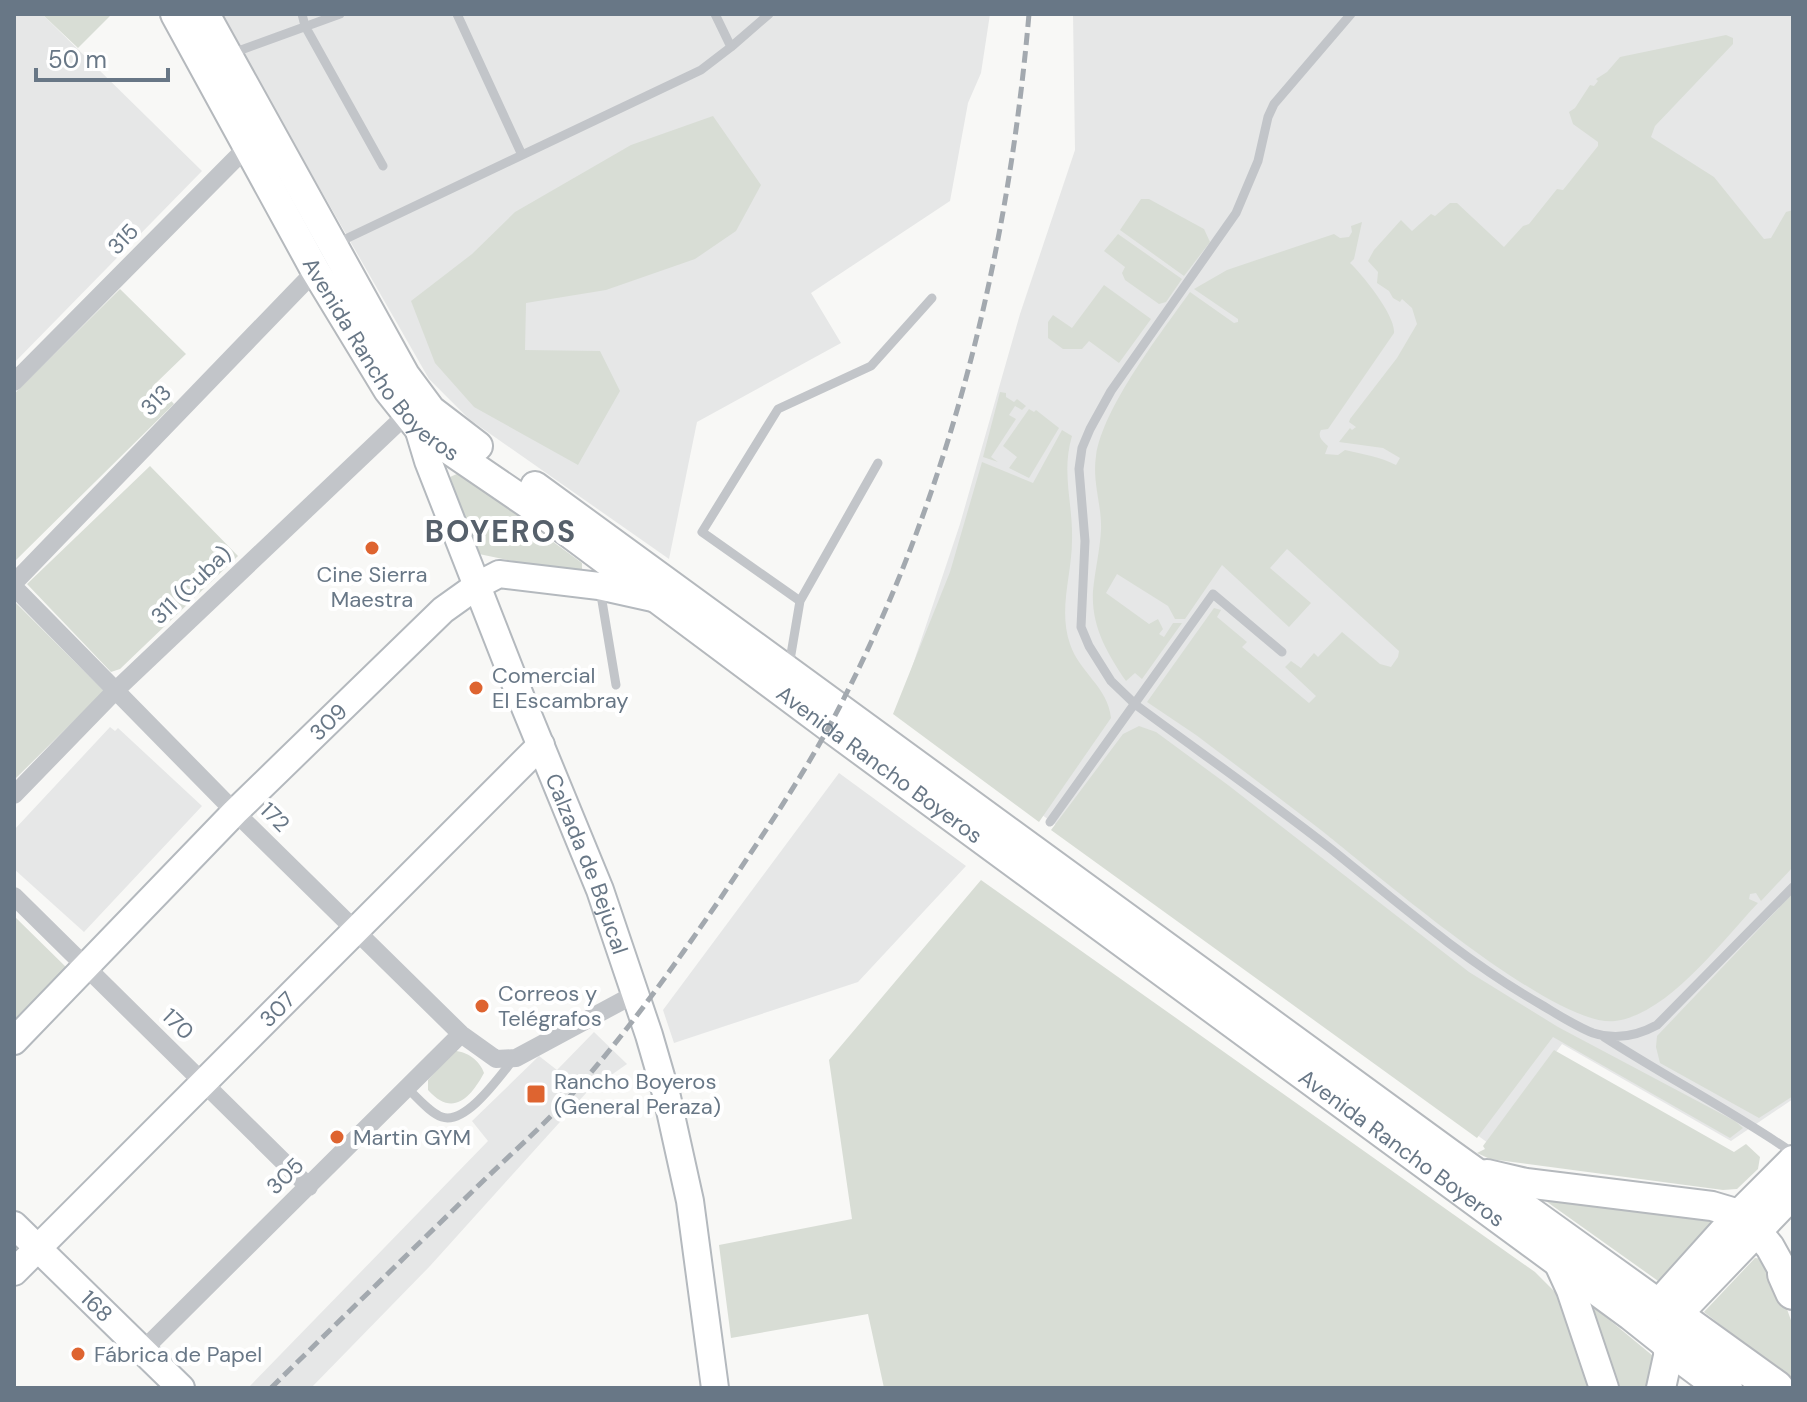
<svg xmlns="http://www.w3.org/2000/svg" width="1807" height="1402" viewBox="0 0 1807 1402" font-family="'DM Sans',sans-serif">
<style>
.built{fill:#e6e7e7}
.green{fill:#d8ddd5}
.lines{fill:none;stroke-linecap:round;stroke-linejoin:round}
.secondary-casing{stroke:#b4b9be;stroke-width:30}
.primary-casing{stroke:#b5b9bd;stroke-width:32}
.highway-casing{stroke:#b5b8bc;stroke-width:38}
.lane{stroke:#c2c5c9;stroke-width:9}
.street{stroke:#c2c5c9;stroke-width:18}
.secondary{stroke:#fff;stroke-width:26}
.primary{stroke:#fff;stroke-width:28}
.highway{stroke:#fff;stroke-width:34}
.rail{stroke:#a3a9af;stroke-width:5;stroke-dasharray:12 6;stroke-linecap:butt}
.poi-dot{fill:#de6430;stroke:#fff;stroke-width:3}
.labels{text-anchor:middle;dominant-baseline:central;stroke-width:8;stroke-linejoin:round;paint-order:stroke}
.street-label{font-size:22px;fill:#687786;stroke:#fff}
.poi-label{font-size:22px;fill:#687786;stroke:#fff;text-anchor:start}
.district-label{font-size:30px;font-weight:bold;letter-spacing:2px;fill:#56606b;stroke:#fff}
</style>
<rect width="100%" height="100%" fill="#f8f8f6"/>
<!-- built -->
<path class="built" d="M14 14H42L202 171 14 363Z
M220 14H990L981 73 968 103 950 201 811 293 841 343 697 422 669 559 469 419 429 379Z
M1073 14H1793V1099L1731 1141 1562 1044 1488 1143 898 709 960 524 1020 314 1075 150Z
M110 727 115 731 118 728 202 806 84 932 14 869V830Z
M839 773 966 866 858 982 674 1043 663 1010Z
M594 1032 627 1064 587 1092 430 1266 311 1388H248L488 1141 472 1121 539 1056 557 1070Z"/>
<!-- green -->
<path class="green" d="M42 14H112L78 48Z
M1726 35 1733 38V44L1655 126 1651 137 1714 177 1764 239 1771 238 1786 212 1793 210V867L1761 901 1756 893 1750 894 1749 899 1758 903C1722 941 1667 1015 1615 1021 1554 1029 1370 868 1317 827 1277 796 1236 765 1196 735L1147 702 1214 608 1221 610 1217 617 1247 642 1242 647 1309 703 1316 696 1285 667 1291 661 1301 668 1314 653 1318 657 1342 632 1380 664 1391 667 1398 657 1399 651 1287 549 1270 568 1311 603 1289 627 1222 565 1185 619H1175L1168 606 1117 574 1106 593 1149 624 1158 619 1163 629 1159 634 1164 637 1173 623H1182L1142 679 1135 673 1126 681C1107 653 1091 626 1093 591 1095 570 1100 550 1101 530 1102 505 1092 482 1096 456 1103 407 1161 333 1190 292L1234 323 1238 322V319L1194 289 1227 270 1334 234 1340 238 1349 237 1352 232 1351 226 1362 222 1354 259 1350 263C1362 274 1396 316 1394 333L1328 429 1321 430C1317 437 1323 441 1328 446L1325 454 1338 455 1345 450C1363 454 1380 457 1396 465L1400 458 1383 448 1339 442 1350 428 1352 430 1356 427 1349 422 1350 419 1397 358 1417 324 1412 308 1402 299 1400 302 1393 298 1389 291 1377 283 1378 272 1368 261 1374 250 1401 220 1412 231 1431 214 1435 216 1450 203H1457L1504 247 1523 226 1529 224 1557 189 1563 190 1598 146V142L1573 124 1569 112 1575 108 1590 85 1594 86 1598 81 1596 79 1607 72 1620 57Z
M713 116 761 185 736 231 695 259 606 290 526 303 525 350 600 351 620 391 578 465 474 407 435 363 411 301 472 254 515 212 631 145Z
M1141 199H1149L1204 229 1210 242 1184 276 1120 230Z
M1118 234 1182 279 1166 302 1159 304 1125 280 1122 273 1125 267 1104 251Z
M1104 285 1151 319 1119 363 1089 341 1082 349H1063L1048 338V322L1053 315 1072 328Z
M120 289 186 354 155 384 174 404 14 562V394Z
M1000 392 1006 393V397L1014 402 1017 399 1026 406 1022 410 1015 406 1009 415 1016 419 991 457 998 462 983 457Z
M1029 409 1034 412 1036 410 1059 428 1029 478 1009 468 1017 457 1003 446Z
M1062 430 1072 436C1061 473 1073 502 1072 540 1072 575 1058 609 1070 644 1079 672 1108 687 1111 718L1039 822 893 714 950 572 982 462 1033 483Z
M150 466 238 556 120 669 111 672 27 584Z
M459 473 582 563V570L576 574 479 554 450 477Z
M14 601 104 691 14 780Z
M1139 726 1156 732 1228 785 1469 972 1558 1027 1735 1121 1743 1128 1730 1138 1553 1037 1477 1138 1051 830 1123 734Z
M981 880 1535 1272 1556 1293 1562 1305 1588 1388H884L868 1314 731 1338 719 1245 852 1219 829 1060Z
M1793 893V1096L1759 1118 1660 1063 1656 1047 1657 1036Z
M14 916 70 971 14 1027Z
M1554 1050 1734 1152 1746 1144 1760 1157 1758 1169 1737 1189 1723 1190 1490 1159 1477 1153 1485 1149 1483 1146Z
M454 1051C467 1051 480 1061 484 1073 470 1099 452 1117 428 1090V1080Z
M1543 1199 1704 1218 1713 1223 1661 1283Z
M1755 1258 1764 1259 1772 1267 1793 1326V1381L1704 1312Z
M1583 1298 1653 1356 1646 1388H1613Z"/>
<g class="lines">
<!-- secondary casing -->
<g class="secondary-casing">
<g id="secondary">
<path id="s1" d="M415 418 428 461 517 688 600 890 649 1035 667 1097 690 1201 715 1388"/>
<path id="s2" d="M14 1041 235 812 443 610 478 585 499 574 599 586 653 598"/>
<path id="s3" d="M14 1225 181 1388"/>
<path id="s4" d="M14 1272 541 745"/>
</g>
</g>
<!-- primary casing -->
<g class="primary-casing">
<g id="primary">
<path id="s5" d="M175 14 315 270 388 390 420 430 549 518 829 727 1631 1316 1670 1347"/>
<path d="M205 14 405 375 431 410 478 446"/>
<path d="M535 486 1449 1153 1676 1316"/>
<path d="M1487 1174 1526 1183 1712 1206 1739 1214 1756 1230 1770 1247 1785 1274"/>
<path d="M1560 1266 1571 1290 1604 1388"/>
<path d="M1659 1303 1739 1214 1793 1160"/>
<path d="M1676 1316 1793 1194"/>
<path d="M1661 1388 1674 1329"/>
</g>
</g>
<!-- highway casing -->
<g class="highway-casing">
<path id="highway" d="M1785 1274 1793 1292
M1676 1316 1776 1388
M1670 1347 1725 1388"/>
</g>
<!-- lane -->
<path class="lane" d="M302 14 305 26 383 166
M457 14 522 155
M1351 14 1274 104 1268 117 1258 161 1236 213 1111 391 1090 429 1082 448 1079 469 1085 541 1081 627 1089 646 1111 681 1136 705C1201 753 1267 799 1331 849 1398 903 1465 961 1540 1004 1557 1014 1575 1026 1593 1033 1615 1040 1637 1036 1657 1025L1793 887
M731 47 769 14
M230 54 340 14
M335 244 701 70 731 47 715 14
M600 589 616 685
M800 601 702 532 778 409 871 366 932 298
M789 666 800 601 878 463
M1050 822 1213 594 1282 652
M1604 1037C1666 1077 1732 1111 1793 1153
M408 1089C418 1098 430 1113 442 1117 466 1125 499 1077 513 1060"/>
<!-- street -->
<path class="street" d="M14 382 253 141
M14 583 321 265
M14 587 235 812 461 1034 496 1059 516 1058 635 994
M14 795 116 690 406 415
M14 896 309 1187
M142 1351 461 1034"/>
<!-- secondary -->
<use href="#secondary" class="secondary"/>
<!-- primary -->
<use href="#primary" class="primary"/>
<!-- highway -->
<use href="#highway" class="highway"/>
<!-- rail -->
<path class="rail" d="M271 1388C340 1320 410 1252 480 1184 511 1154 544 1125 573 1093 627 1033 674 966 720 899 762 836 805 774 840 706 951 491 1008 255 1029 14"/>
</g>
<!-- markers -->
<g class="poi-dot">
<circle cx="372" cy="548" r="8"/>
<circle cx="476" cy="688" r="8"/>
<circle cx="482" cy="1006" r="8"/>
<rect x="526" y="1084" width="20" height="20" rx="4"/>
<circle cx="337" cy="1137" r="8"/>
<circle cx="78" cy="1354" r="8"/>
</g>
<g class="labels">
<!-- street labels -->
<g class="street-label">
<text transform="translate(123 239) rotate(-46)">315</text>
<text stroke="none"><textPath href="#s5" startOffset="404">Avenida Rancho Boyeros</textPath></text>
<text transform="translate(156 400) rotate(-46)">313</text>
<text transform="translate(191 585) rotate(-44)">311 (Cuba)</text>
<text stroke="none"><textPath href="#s2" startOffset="448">309</textPath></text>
<text stroke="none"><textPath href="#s5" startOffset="1052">Avenida Rancho Boyeros</textPath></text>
<text transform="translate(275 817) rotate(45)">172</text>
<text stroke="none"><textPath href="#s1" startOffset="478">Calzada de Bejucal</textPath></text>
<text stroke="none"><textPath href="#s4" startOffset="372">307</textPath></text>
<text transform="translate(178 1024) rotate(44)">170</text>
<text stroke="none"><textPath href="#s5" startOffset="1700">Avenida Rancho Boyeros</textPath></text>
<text transform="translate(285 1176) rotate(-44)">305</text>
<text stroke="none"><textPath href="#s3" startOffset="116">168</textPath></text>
</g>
<!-- poi labels -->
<g class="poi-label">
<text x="372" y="574" text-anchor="middle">Cine Sierra<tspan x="372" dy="25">Maestra</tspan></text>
<text x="492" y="675">Comercial<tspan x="492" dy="25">El Escambray</tspan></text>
<text x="498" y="993">Correos y<tspan x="498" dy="25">Telégrafos</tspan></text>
<text x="554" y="1081">Rancho Boyeros<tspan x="554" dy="25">(General Peraza)</tspan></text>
<text x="353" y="1137">Martin GYM</text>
<text x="94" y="1354">Fábrica de Papel</text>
</g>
<!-- district labels -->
<g class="district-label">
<text x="501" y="531">BOYEROS</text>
</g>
</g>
<!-- border -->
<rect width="1807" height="1402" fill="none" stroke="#687786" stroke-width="32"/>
<!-- scale -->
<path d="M36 68v12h132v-12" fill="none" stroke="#687786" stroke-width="4"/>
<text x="48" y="68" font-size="24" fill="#687786" stroke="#ffffff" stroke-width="6" paint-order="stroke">50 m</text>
</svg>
